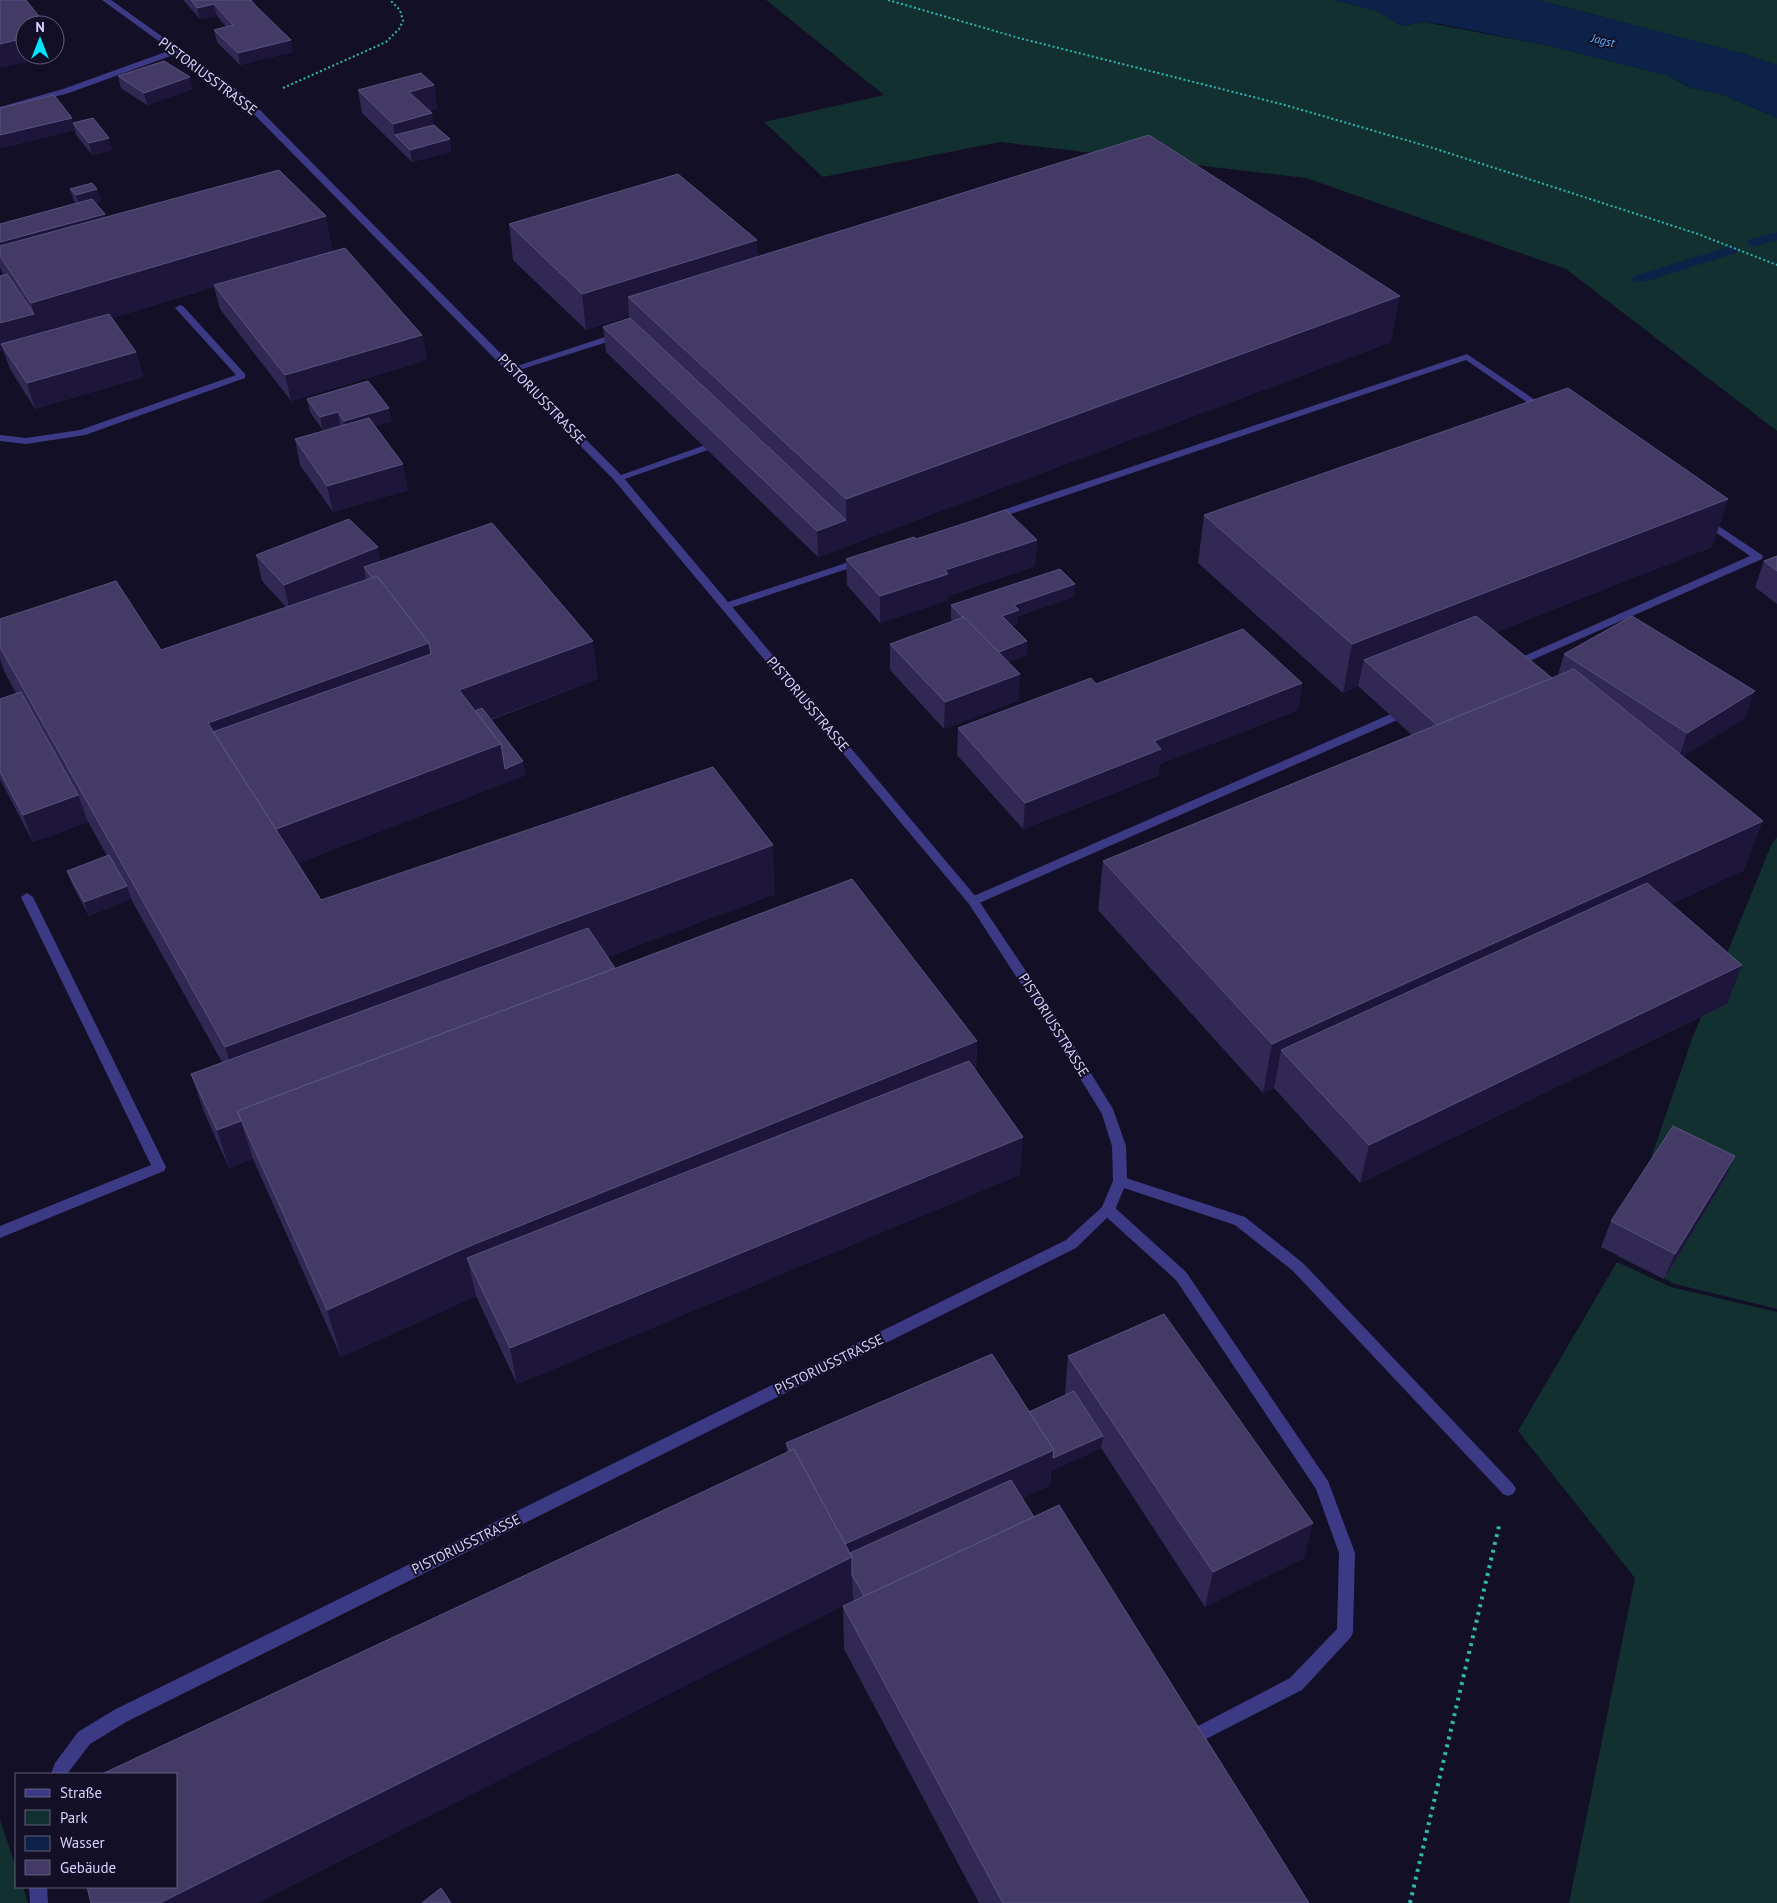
<svg xmlns="http://www.w3.org/2000/svg" width="1777" height="1903" viewBox="0 0 1777 1903" font-family="'PT Sans',sans-serif">
<style>
.green{fill:#12302f}
.water{fill:#0c2248}
.lines{fill:none;stroke-linecap:round;stroke-linejoin:round}
.stream{fill:#0c2248;fill-rule:evenodd}
.path-far1{stroke:#2fb8b0;stroke-width:2;stroke-dasharray:2 2.5;stroke-linecap:butt}
.path{stroke:#2fb8b0;stroke-width:4;stroke-dasharray:3 5;stroke-linecap:butt}
.lane{fill:#3d3a85;fill-rule:evenodd}
.street{fill:#3d3a85;fill-rule:evenodd}
.wall{fill:#312854}
.shaded-wall{fill:#1d163a}
.building{fill:#433a66;stroke:#5a527e}
.labels{text-anchor:middle;dominant-baseline:central;stroke-width:4;stroke-linejoin:round;paint-order:stroke}
.far-water-label{font-size:12px;font-style:italic;fill:#62b6ff;stroke:#130f26}
.street-label{font-size:14px;fill:#d9d4ff;stroke:#130f26}
</style>
<rect width="100%" height="100%" fill="#130f26"/>
<!-- green -->
<path class="green" d="M766 0H1334L1377 11 1401 26 1424 22 1550 46 1669 76 1690 88 1721 94 1777 118V431L1566 269 1306 178 1000 142 823 177 764 122 884 95Z
M1538 0H1777V65L1744 54Z
M1777 837V1309L1675 1284 1617 1256 1692 1039 1772 843Z
M1617 1262 1671 1287 1777 1312V1903H1569L1635 1578 1518 1431Z
M0 1820 16 1867V1887H23L28 1903H0Z"/>
<!-- water -->
<path class="water" d="M1334 0H1538L1745 54 1777 65V118L1721 94 1690 88 1669 76 1550 46 1441 24 1424 22 1401 26 1377 11Z"/>
<g class="lines">
<!-- stream -->
<path class="stream" d="M1777 232V240L1753 247 1747 243 1748 240Z
M1731 246 1738 250 1736 253 1644 282H1634L1632 279 1634 276Z"/>
<!-- path-far1 -->
<path class="path-far1" d="M888 0 1019 38 1285 105 1433 148 1698 234 1777 265
M283 88 386 42 399 29 403 21 400 10 390 0"/>
<!-- path -->
<path class="path" d="M1410 1903 1499 1526"/>
<!-- lane -->
<path class="lane" d="M180 305 183 306 245 374V378L85 435 26 444 0 441V435L26 438 80 430 236 375 177 310 175 308Z
M620 332 623 333V337L516 371H510L508 369Z
M1467 354 1547 408V412H1541L1466 360 996 519H988L987 517 988 515Z
M705 445 710 448 708 450 622 480 618 481 613 478Z
M1705 517 1762 555 1763 557 1762 559 1516 667H1508L1507 665 1508 663 1750 556 1701 522 1700 520Z
M861 558 865 559 866 561 865 563 730 608H722L721 606 722 604Z
M1407 707 1413 711 1411 714 977 904 973 905 967 901 969 898Z
M27 893 33 897 166 1167 164 1171 0 1238V1226L151 1165 21 897Z
M1120 1176 1245 1217 1303 1263 1513 1484 1516 1489 1513 1494 1508 1496 1503 1494 1293 1271 1235 1225 1115 1185 1113 1181 1115 1177Z
M1108 1204 1113 1206 1186 1272 1328 1481 1355 1553 1353 1632 1351 1637 1302 1690 1204 1740 1198 1738 1196 1732 1198 1726 1290 1678 1337 1629 1339 1553 1316 1489 1176 1280 1103 1214 1101 1210 1103 1206Z"/>
<!-- street -->
<path class="street" d="M102 0H111L248 98 622 476 977 898 1050 1007 1113 1109 1126 1146 1127 1181 1115 1210 1076 1248 126 1722 90 1744 67 1774H51L55 1763 78 1732 114 1710 1066 1240 1102 1207 1113 1181 1112 1146 1102 1114 1040 1013 969 904 614 480 242 102 176 54 69 93 0 111V107L63 89 171 50Z
M29 1887H47L48 1903H30Z"/>
</g>
<!-- wall -->
<path class="wall" d="M183 0H251L293 52 240 65 217 42 214 30 226 27 217 16 200 19Z
M118 76 193 89 147 105 121 88Z
M434 85 437 109 429 111 434 125 450 139 451 152 412 162 362 113 358 90Z
M0 108 73 123 112 150 92 155 76 135 75 130 0 148Z
M70 189H97L101 201 96 203 105 217 333 251 422 335 427 360 291 401 220 309 214 287 112 318 136 352 143 377 35 409 10 369 3 350 0 351V276L3 275 1 269H0V224L76 203 74 201Z
M509 224 758 257 1391 342 818 557 606 352 603 327 630 318 629 316 586 330 513 260Z
M307 399 392 421 375 426 408 490 333 512 300 465 295 439 341 426 323 430 310 412Z
M1728 499 1712 547 1496 632 1552 678 1558 675 1564 654 1745 718 1683 756 1744 870 1671 904 1727 1004 1360 1183 1274 1088 1263 1093 1098 910 1103 861 1412 735 1358 686 1343 693 1198 563 1204 515Z
M916 539 1037 540 1035 566 948 596V600L880 623 847 585 846 559Z
M256 555 381 561 598 679 491 720 526 775 298 863 321 900 775 894 607 957 615 968 977 1041 976 1072 1020 1175 517 1384 476 1296 341 1357 253 1159 229 1168 204 1112 191 1074 222 1062 131 899 89 916 72 884 67 871 107 856 86 818 88 822 33 842 0 779V699L16 693 4 671 0 659V619L161 650 286 607 262 581Z
M1777 556V604L1755 587 1764 561Z
M1074 597 1018 616V623L1012 626 1027 655 1008 662 1019 700 944 729 890 670V644L953 621 951 619V605Z
M1302 683 1298 710 1160 764 1158 776 1023 829 957 755 958 728 1096 684Z
M1723 1182 1664 1279 1601 1247 1611 1221Z
M1068 1356 1304 1558 1205 1607 1101 1448 1051 1471 1050 1486 1022 1498 1034 1517 1309 1903H979L844 1649 843 1606 854 1601 853 1598V1601L787 1453 786 1443 1029 1412 1066 1395 1065 1393Z"/>
<!-- shaded-wall -->
<path class="shaded-wall" d="M214 4 217 16 200 19 197 8Z
M25 38V55H55V45L58 55 0 68V44Z
M291 40 293 52 240 65 238 53Z
M190 77 193 89 147 105 144 93Z
M434 85 437 109 413 115 409 92Z
M432 113 436 137 395 135 393 124Z
M72 118 75 130 0 148V135Z
M109 138 112 150 92 155 89 143Z
M450 139 451 152 412 162 410 150Z
M97 189 101 201 80 207 76 195Z
M105 214 111 238 0 256V242Z
M326 216 333 251 214 285V287L42 339 1 344 3 350 0 351V323L34 314 31 303Z
M757 240 759 275 628 297 629 316 586 330 582 294Z
M1400 296 1391 342 847 546 846 499Z
M422 335 427 360 291 401 285 375Z
M136 352 143 377 35 409 27 383Z
M389 408 392 421 347 434 344 421Z
M338 412 340 425 323 430 320 417Z
M403 464 408 490 333 512 327 486Z
M1728 499 1712 547 1383 677 1364 660 1358 686 1343 693 1352 644Z
M846 520 847 546 818 557 817 531Z
M1037 540 1035 566 948 596V600L880 623V596L945 570Z
M378 547 383 573 364 567 366 580 290 611 284 585Z
M1075 584 1074 597 1018 616V623L1001 630 1002 616 1014 605Z
M593 641 598 679 472 726 459 690Z
M1027 641V655L988 669 989 656Z
M429 643 438 692 232 767 208 723Z
M1020 674 1019 700 944 729 945 702Z
M1302 683 1298 710 1160 764 1158 776 1023 829 1025 803 1154 741Z
M1755 691 1745 718 1678 760 1687 733Z
M501 744 523 761 526 775 283 869 273 831Z
M78 795 88 822 33 842 23 815Z
M1763 821 1744 870 1304 1074 1281 1050 1274 1088 1263 1093 1272 1044Z
M773 845 775 894 241 1095 225 1047Z
M127 886 131 899 89 916 84 902Z
M1742 965 1727 1004 1360 1183 1369 1145Z
M977 1041 975 1090 467 1258 476 1296 341 1357 327 1310 465 1248Z
M241 1121 253 1159 229 1168 217 1130Z
M1023 1137 1020 1175 517 1384 510 1348Z
M1735 1156 1723 1182 1664 1279 1675 1254Z
M1103 1436 1101 1448 1051 1471 1050 1486 853 1576 852 1575 853 1601 258 1903H160L842 1545 1054 1450Z
M1313 1523 1304 1558 1205 1607 1213 1572Z"/>
<!-- building -->
<path class="building" d="M0 0H26L46 25H25V38L0 44Z
M191 0H251L256 6 291 40 238 53 214 30 233 25 214 4 197 8Z
M164 61 190 77 144 93 118 76Z
M421 73 434 85 409 92 432 113 393 124 358 90Z
M54 95 72 118 0 135V108Z
M93 118 109 138 89 143 73 123Z
M434 125 450 139 410 150 395 135Z
M1149 135 1400 296 846 499 628 297Z
M279 170 326 216 31 303 0 256V246Z
M678 174 757 240 582 294 509 224Z
M92 183 97 189 76 195 70 189Z
M92 199 105 214 0 242V224Z
M345 248 422 335 285 375 214 285Z
M7 274 34 314 0 323V276Z
M109 314 136 352 27 383 1 344Z
M630 318 846 520 817 531 603 327Z
M368 381 389 408 344 421 338 412 320 417 307 399Z
M1568 388 1728 499 1352 644 1204 515Z
M369 418 403 464 327 486 295 439Z
M1006 510 1037 540 945 570 948 574 880 596 846 559 914 537 916 539Z
M349 519 378 547 284 585 256 555Z
M492 523 593 641 459 690 501 744 276 829 213 732 431 654 429 643 377 576 372 578 364 567Z
M1777 556V571L1764 561Z
M1060 569 1075 584 1014 605 1019 610 1002 616 1027 641 999 652 964 617H962L951 605Z
M377 576 429 643 208 723 321 900 713 767 773 845 225 1047 0 647V619L116 581 161 650Z
M1476 616 1552 678 1437 725 1364 660Z
M1632 616 1755 691 1687 733 1564 654Z
M964 617 1020 674 945 702 890 644Z
M1243 629 1302 683 1154 741 1161 749 1025 803 958 728 1091 678 1096 684Z
M1574 669 1763 821 1272 1044 1103 861Z
M21 692 78 795 23 815 0 772V699Z
M482 708 523 761 505 769 501 744 475 711Z
M109 855 127 886 84 902 67 871Z
M852 879 977 1041 465 1248 327 1310 237 1111Z
M1647 883 1742 965 1369 1145 1281 1050Z
M588 928 615 968 237 1111 241 1121 217 1130 191 1074Z
M969 1061 1023 1137 510 1348 467 1258Z
M1673 1126 1735 1156 1675 1254 1611 1221Z
M1164 1314 1313 1523 1213 1572 1068 1356Z
M992 1354 1054 1450 845 1544 794 1449 790 1451 786 1443Z
M1074 1391 1103 1436 1053 1458 1054 1450 1029 1412Z
M794 1449 852 1557 160 1903H91L87 1887H176V1774H102Z
M1011 1480 1034 1517 864 1596 852 1575V1557L850 1553Z
M1059 1505 1309 1903H1003L843 1606Z
M441 1888 451 1903H422Z"/>
<g class="labels">
<!-- far-water labels -->
<g class="far-water-label">
<text transform="translate(1603 40) rotate(13)">Jagst</text>
</g>
<!-- street labels -->
<g class="street-label">
<text transform="translate(208 76) rotate(37)">PISTORIUSSTRASSE</text>
<text transform="translate(542 399) rotate(46)">PISTORIUSSTRASSE</text>
<text transform="translate(808 704) rotate(50)">PISTORIUSSTRASSE</text>
<text transform="translate(1054 1025) rotate(58)">PISTORIUSSTRASSE</text>
<text transform="translate(829 1364) rotate(-26)">PISTORIUSSTRASSE</text>
<text transform="translate(466 1544) rotate(-26)">PISTORIUSSTRASSE</text>
</g>
</g>
<!-- legend -->
<rect x="15" y="1773" width="162" height="115" fill="#130f26" stroke="#625e7d"/>
<rect x="25" y="1789" width="25" height="8" fill="#3d3a85" stroke="#625e7d"/>
<text x="60" y="1798" font-size="15" fill="#d9d4ff">Straße</text>
<rect x="25" y="1810" width="25" height="15" fill="#12302f" stroke="#625e7d"/>
<text x="60" y="1823" font-size="15" fill="#d9d4ff">Park</text>
<rect x="25" y="1836" width="25" height="15" fill="#0c2248" stroke="#625e7d"/>
<text x="60" y="1848" font-size="15" fill="#d9d4ff">Wasser</text>
<rect x="25" y="1860" width="25" height="15" fill="#433a66" stroke="#625e7d"/>
<text x="60" y="1873" font-size="15" fill="#d9d4ff">Gebäude</text>
<!-- north arrow -->
<g transform="translate(40 40)"><circle r="24" fill="#130f26" stroke="#625e7d"/>
<path d="M0-4L9 19L0 12L-9 19Z" fill="#00e5ff"/>
<text y="-8" font-size="14" font-weight="bold" text-anchor="middle" fill="#d9d4ff">N</text>
</g>
</svg>
